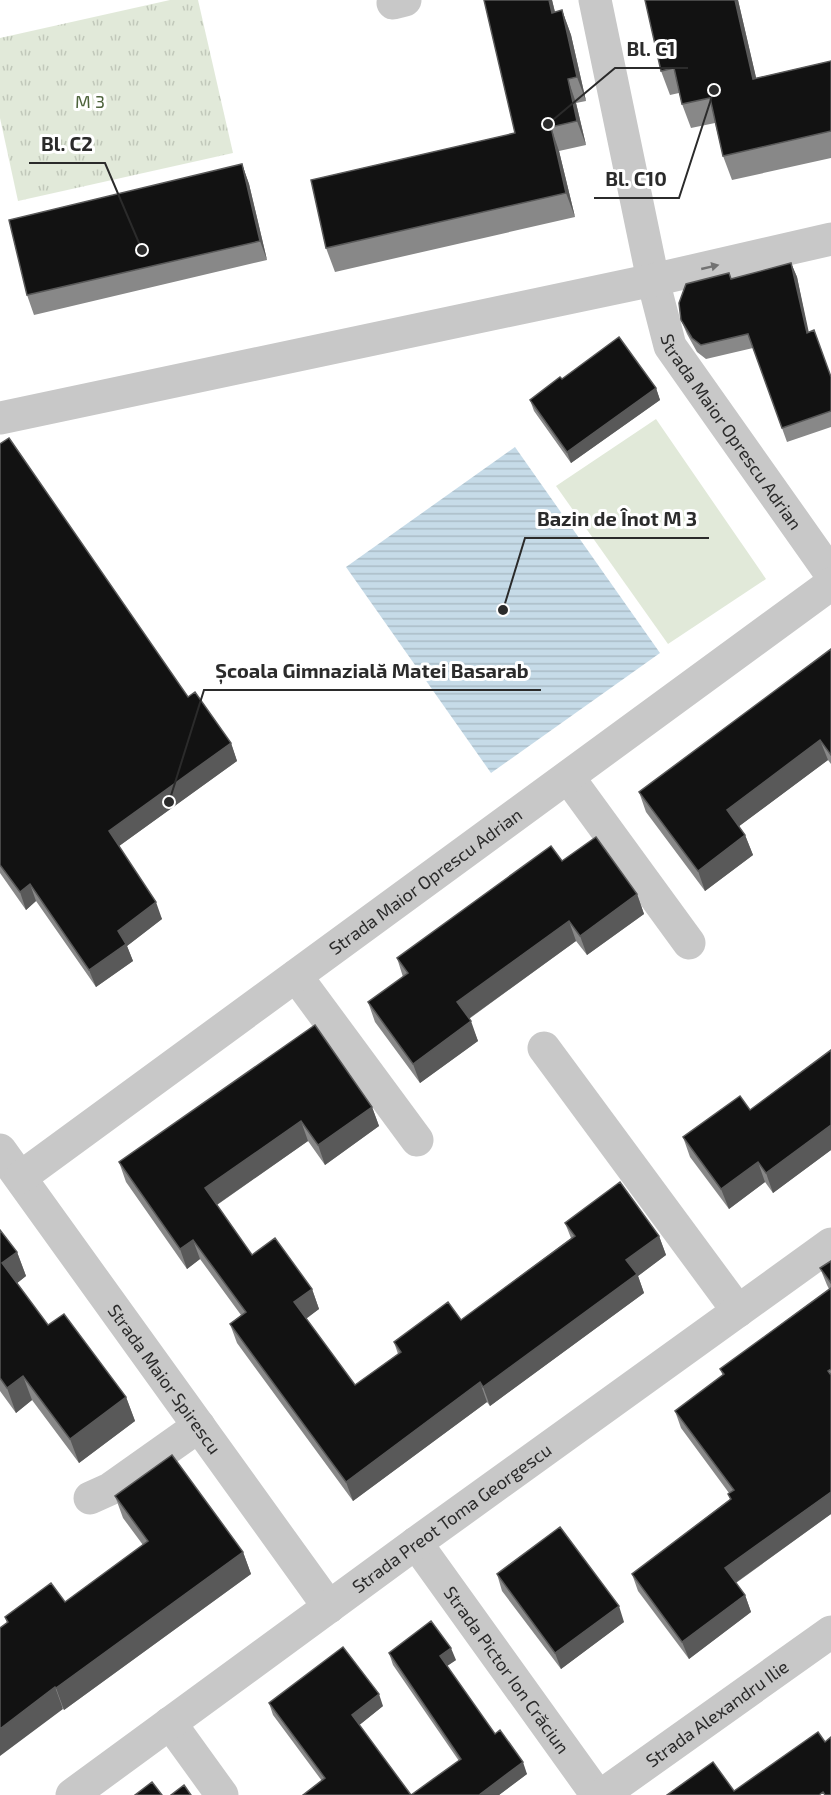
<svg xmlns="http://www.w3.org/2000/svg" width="831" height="1795" viewBox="0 0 831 1795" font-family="'Exo 2',sans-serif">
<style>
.grass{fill:#e1e9d9}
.park{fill:url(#park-tufts)}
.water{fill:url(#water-rules)}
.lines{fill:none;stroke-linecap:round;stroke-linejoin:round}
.minor{stroke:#c8c8c8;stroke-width:33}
.wall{fill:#888}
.shaded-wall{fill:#595959}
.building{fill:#121212;stroke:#595959;stroke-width:1.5}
.oneway{fill:#727272}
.labels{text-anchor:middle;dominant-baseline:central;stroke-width:6;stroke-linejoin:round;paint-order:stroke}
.park-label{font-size:18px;fill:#4e643c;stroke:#fff}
.street-label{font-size:18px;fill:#2b2b2b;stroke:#fff}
.leader{fill:none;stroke:#2b2b2b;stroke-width:2}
.callout-dot{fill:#2b2b2b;stroke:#fff;stroke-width:2}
.callout-label{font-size:20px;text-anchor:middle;font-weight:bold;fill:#2b2b2b;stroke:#fff;stroke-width:6;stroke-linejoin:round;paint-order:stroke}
</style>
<defs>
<pattern id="park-tufts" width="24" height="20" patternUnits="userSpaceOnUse" patternTransform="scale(1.5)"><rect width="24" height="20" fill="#e1e9d9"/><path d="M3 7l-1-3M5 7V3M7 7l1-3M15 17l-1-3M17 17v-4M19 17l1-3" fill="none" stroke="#c1c8ba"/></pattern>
<pattern id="water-rules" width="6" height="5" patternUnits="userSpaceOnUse" patternTransform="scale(1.5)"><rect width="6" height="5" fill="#c6dbe8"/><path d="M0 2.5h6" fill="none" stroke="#aabcc7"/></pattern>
</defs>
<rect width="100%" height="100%" fill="#fff"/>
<!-- grass -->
<path class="grass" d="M656 419 766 579 668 644 556 486Z"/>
<!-- park -->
<path class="park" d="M170 0H198L233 153 18 201 0 118V38Z"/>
<!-- water -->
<path class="water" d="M515 447 660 653 491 773 346 567Z"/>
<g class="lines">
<!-- minor -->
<g class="minor">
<path id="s1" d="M595 0 653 280 670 346 831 574"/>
<path d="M393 3 405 0"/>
<path d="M0 418 653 280 831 239"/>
<path d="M568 777 689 943"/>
<path d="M296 976 417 1140"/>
<path d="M544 1048 738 1311"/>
<path id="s2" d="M0 1150 329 1607"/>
<path id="s3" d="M21 1177 831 584"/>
<path d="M90 1498 110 1489 199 1426"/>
<path id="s4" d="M416 1543 597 1795"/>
<path d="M170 1723 222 1795"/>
<path id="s5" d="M72 1795 416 1543 831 1244"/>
<path id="s6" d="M602 1795 831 1632"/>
</g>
</g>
<!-- wall -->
<path class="wall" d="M484 0H552L555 12 562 10 571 35 586 101 576 103 586 145 559 151 575 217 335 272 326 248 515 133Z
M738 0 756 78 831 61V158L732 180 723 156 715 123 691 128 682 104 679 93 670 95 661 71Z
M242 164 249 184 267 260 34 315 27 295Z
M791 263 797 277 808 332 831 377V427L787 442 753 348 706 359 697 352 687 334 681 320 731 279Z
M562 379 656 388 660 400 571 463 534 411 530 400Z
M0 444 188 697 231 743 237 761 119 846 162 919 127 946 133 961 96 987 36 901 26 910 0 873Z
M831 649V764L828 760 739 826 745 835 753 855 705 891 646 812 639 792Z
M562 861 637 894 644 914 587 955 576 941 469 1019 478 1041 420 1083 375 1022 368 1002 403 977 397 958Z
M831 1050V1150L773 1193 765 1182 729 1209 690 1157 683 1137 750 1110Z
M372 1107 379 1126 325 1165 308 1141 217 1205 252 1255 312 1289 319 1309 306 1318 355 1385 398 1354 394 1342 461 1320 571 1238 565 1223 659 1236 666 1255 638 1276 644 1293 490 1406 487 1402 353 1501 237 1343 230 1324 241 1315 200 1259 187 1269 126 1182 119 1162Z
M0 1230 17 1252 26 1276 17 1283 48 1325 126 1397 135 1421 79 1463 32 1400 16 1413 0 1391Z
M831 1261V1514L736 1583 745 1595 751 1612 689 1659 638 1591 632 1574 730 1499 728 1494 729 1493 681 1428 675 1411 723 1376 720 1369 829 1289 827 1285 820 1268Z
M115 1496 243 1552 251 1574 64 1710 7 1623 5 1617 65 1602 143 1545 123 1518Z
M497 1574 624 1622 561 1669 502 1591Z
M389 1653 456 1660 447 1666 495 1734 527 1774 499 1795H303L322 1781 273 1715 269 1703 383 1706 359 1725 411 1795 459 1761 393 1665Z"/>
<!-- shaded-wall -->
<path class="shaded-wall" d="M549 0H552L561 37 552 13Z
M735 0H738L762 103 753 79Z
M562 10 571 35 586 101 577 77Z
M568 79 576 103 586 145 577 121Z
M551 127 559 151 575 217 566 193Z
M242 164 249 184 267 260 260 241Z
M791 263 797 277 812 347 807 333Z
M656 388 660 400 571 463 567 452Z
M820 740 828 760 734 830 727 810Z
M231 743 237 761 115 849 109 831Z
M745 835 753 855 705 891 698 871Z
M30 884 36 901 26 910 20 892Z
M637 894 644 914 587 955 580 936Z
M156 902 162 919 127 946 133 961 96 987 89 970 118 931Z
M569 921 576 941 464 1022 457 1002Z
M471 1021 478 1041 420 1083 413 1064Z
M372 1107 379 1126 325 1165 318 1145Z
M301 1121 308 1141 212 1208 205 1188Z
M831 1125V1150L773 1193 766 1173Z
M758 1162 765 1182 729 1209 721 1189Z
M659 1236 666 1255 638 1276 644 1293 490 1406 483 1387 626 1260Z
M193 1240 200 1259 187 1269 180 1249Z
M17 1252 26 1276 11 1288 2 1263Z
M312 1289 319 1309 302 1322 294 1302Z
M23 1376 32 1400 16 1413 7 1388Z
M480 1382 487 1402 353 1501 346 1482Z
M126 1397 135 1421 79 1463 70 1439Z
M831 1492V1514L731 1586 725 1568Z
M243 1552 251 1574 64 1710 56 1688Z
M745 1595 751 1612 689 1659 682 1642Z
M619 1606 624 1622 561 1669 555 1653Z
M451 1648 456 1660 444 1668 440 1656Z
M55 1687 63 1709 0 1756V1729Z
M379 1694 383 1706 357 1727 352 1715Z
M523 1762 527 1774 499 1795H479Z"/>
<!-- building -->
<path class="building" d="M484 0H549L552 13 562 10 577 77 568 79 577 121 551 127 566 193 326 248 311 180 515 133Z
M645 0H735L753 79 831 61V131L723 156 710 98 682 104 674 68 661 71Z
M242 164 260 241 27 295 9 220Z
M791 263 807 333 814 330 831 377V411L782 428 748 334 701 345 692 338 681 320 679 303 686 284 729 273 731 279Z
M619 337 656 388 567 452 530 400 560 377 562 379Z
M9 438 188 697 195 692 231 743 109 831 156 902 118 931 126 944 89 970 30 884 20 892 0 865V444Z
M831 649V755L820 740 727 810 745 835 698 871 639 792Z
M596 837 637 894 580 936 569 921 457 1002 471 1021 413 1064 368 1002 408 973 397 958 551 846 562 861Z
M315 1025 372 1107 318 1145 301 1121 205 1188 252 1255 275 1238 312 1289 294 1302 355 1385 401 1352 394 1342 448 1302 461 1320 575 1236 565 1223 620 1182 659 1236 626 1260 637 1274 483 1387 480 1382 346 1482 230 1324 246 1312 193 1240 180 1249 119 1162Z
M831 1050V1125L766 1173 758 1162 721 1189 683 1137 740 1096 750 1110Z
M0 1230 17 1252 2 1263 48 1325 64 1314 126 1397 70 1439 23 1376 7 1388 0 1378Z
M831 1261V1283L820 1268Z
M831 1288V1369L828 1371 831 1375V1492L725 1568 745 1595 682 1642 632 1574 731 1499 728 1494 734 1490 675 1411 724 1374 720 1369Z
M172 1455 243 1552 56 1688 55 1687 0 1729V1628L8 1622 5 1617 51 1583 65 1602 148 1541 115 1496Z
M560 1527 619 1606 555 1653 497 1574Z
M431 1621 451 1648 440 1656 495 1734 500 1730 523 1762 479 1795H303L325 1778 269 1703 343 1647 379 1694 352 1715 411 1795 461 1759 389 1653Z
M818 1732 825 1742 831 1737V1795H825L823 1792 819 1795H667L713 1762 734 1791Z
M152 1782 162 1795H135Z
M184 1785 191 1795H171Z"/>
<!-- one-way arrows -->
<defs><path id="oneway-solid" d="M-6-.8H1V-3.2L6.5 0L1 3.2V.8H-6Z" transform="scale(1.5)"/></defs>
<use class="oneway" href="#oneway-solid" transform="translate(710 267) rotate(-13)"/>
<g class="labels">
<!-- park labels -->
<g class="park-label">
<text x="90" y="101">M 3</text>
</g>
<!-- street labels -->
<g class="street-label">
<text stroke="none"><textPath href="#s1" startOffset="459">Strada Maior Oprescu Adrian</textPath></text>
<text stroke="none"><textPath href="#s3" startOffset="501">Strada Maior Oprescu Adrian</textPath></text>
<text stroke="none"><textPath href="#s2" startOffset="282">Strada Maior Spirescu</textPath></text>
<text stroke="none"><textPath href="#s5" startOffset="470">Strada Preot Toma Georgescu</textPath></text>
<text stroke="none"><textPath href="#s4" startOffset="156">Strada Pictor Ion Crăciun</textPath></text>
<text stroke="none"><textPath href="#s6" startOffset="141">Strada Alexandru Ilie</textPath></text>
</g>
</g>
<!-- callouts -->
<path class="leader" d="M548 124L615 68H688M142 250L105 163H29M714 90L679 198H594M503 610L525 538H709M169 802L204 690H541"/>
<g class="callout-dot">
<circle cx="548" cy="124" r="6"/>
<circle cx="142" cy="250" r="6"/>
<circle cx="714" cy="90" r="6"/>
<circle cx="503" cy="610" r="6"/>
<circle cx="169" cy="802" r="6"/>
</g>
<g class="callout-label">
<text x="651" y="56">Bl. C1</text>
<text x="67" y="151">Bl. C2</text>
<text x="636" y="186">Bl. C10</text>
<text x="617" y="526">Bazin de Înot M 3</text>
<text x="372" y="678">Școala Gimnazială Matei Basarab</text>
</g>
</svg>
